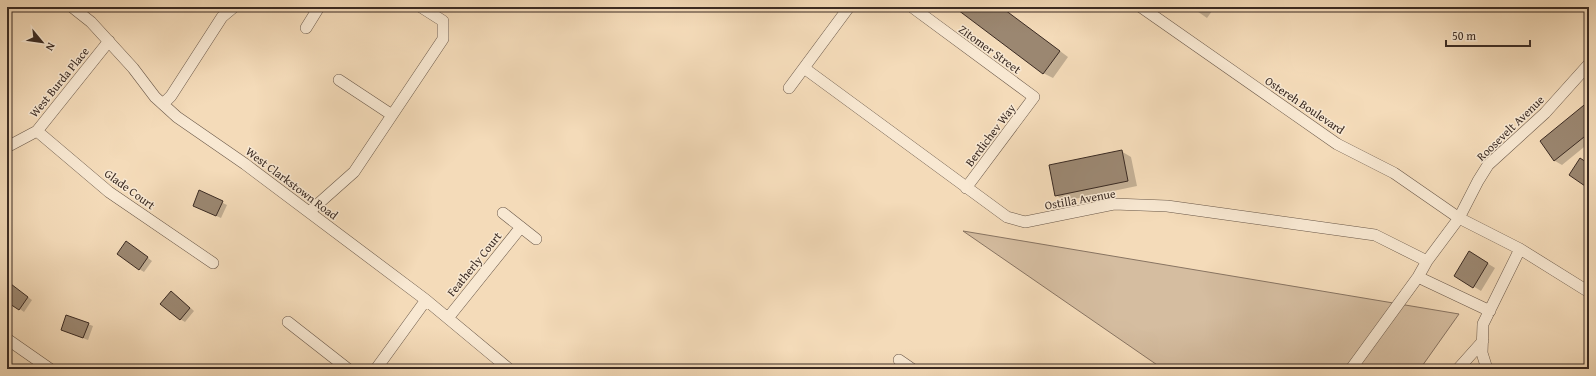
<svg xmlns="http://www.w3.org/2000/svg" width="1596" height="376" viewBox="0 0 1596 376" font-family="'Gentium Book Plus',serif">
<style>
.green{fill:#d5bda0;stroke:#887462}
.shadow{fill:#0003}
.building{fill:#9b8771;stroke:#3b2b23}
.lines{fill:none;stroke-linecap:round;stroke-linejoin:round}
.minor-casing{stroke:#695748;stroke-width:12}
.minor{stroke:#f8e8d2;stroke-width:11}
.labels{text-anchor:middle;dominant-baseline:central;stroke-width:3;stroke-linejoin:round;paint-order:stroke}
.street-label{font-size:12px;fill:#3b2b23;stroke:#f8e8d2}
</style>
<rect width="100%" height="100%" fill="#f4dbb9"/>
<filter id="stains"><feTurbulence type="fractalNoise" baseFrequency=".005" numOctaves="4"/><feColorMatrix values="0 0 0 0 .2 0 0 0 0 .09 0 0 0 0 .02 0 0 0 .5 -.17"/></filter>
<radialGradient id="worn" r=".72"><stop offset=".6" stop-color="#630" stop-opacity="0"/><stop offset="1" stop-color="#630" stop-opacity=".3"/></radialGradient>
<!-- green -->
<path class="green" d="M963 231 1459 314 1420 369H1163Z"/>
<!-- shadow -->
<path class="shadow" d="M955 7H1001L1068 57 1053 78 1043 73Z
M1191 7H1215L1207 18Z
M1589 109V143L1562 165 1555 161 1541 141Z
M1121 151 1131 157 1137 186 1065 201 1056 195Z
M1589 165V187L1570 175Z
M200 192 227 205 221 218 198 208Z
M131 245 152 261 144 272 139 269Z
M1469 252 1495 268 1481 291 1455 275Z
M7 286 14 287 32 300 24 312 7 300Z
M176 295 194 311 185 322 180 319Z
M88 324 93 326 88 340 62 330Z"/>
<!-- building -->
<path class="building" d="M954 7H1001L1060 51 1043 74Z
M1589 101V133L1554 161 1540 141Z
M1122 150 1128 181 1055 196 1049 165Z
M1580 158 1589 164V181L1585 186 1569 175Z
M199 190 223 201 216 216 193 206Z
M126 241 148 257 139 270 117 254Z
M1469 251 1488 263 1473 288 1454 276Z
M7 281 28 297 19 310 7 302Z
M171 291 190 308 180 320 160 304Z
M66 315 89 323 83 338 61 330Z"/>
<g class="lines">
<!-- minor casing -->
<g class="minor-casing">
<path id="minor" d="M72 7 91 22 133 68 155 97 177 117 245 164 426 300 509 369
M912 7 1034 97 966 188
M1141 7 1337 144 1394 173 1459 218 1520 249 1589 292
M306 28 319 7
M804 68 1007 217 1025 222 1114 204 1167 206 1375 235 1427 261
M339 80 392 115
M789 88 849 7
M163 104 171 96 222 17 234 7
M37 131 109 192 213 263
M7 147 37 131 109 41
M309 212 354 172 443 39V21L421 7
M503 213 536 239
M1418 277 1490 311
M448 318 521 227
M288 322 348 369
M7 339 50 369
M899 360 912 369
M376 369 426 300
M1351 369 1418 277 1427 261 1459 218 1478 181 1488 165 1545 113 1589 64
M1458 369 1483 341
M1487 369 1482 353 1483 324 1520 249"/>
</g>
<!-- minor -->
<use href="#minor" class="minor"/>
</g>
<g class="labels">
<!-- street labels -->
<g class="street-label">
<text transform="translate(990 49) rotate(36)">Zitomer Street</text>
<text transform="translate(59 82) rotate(-51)">West Burda Place</text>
<text transform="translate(1305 105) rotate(34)">Ostereh Boulevard</text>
<text transform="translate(1510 128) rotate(-44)">Roosevelt Avenue</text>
<text transform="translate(990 135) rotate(-53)">Berdichev Way</text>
<text transform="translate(292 183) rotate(37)">West Clarkstown Road</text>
<text transform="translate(130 189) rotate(36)">Glade Court</text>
<text transform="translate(1080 199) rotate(-10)">Ostilla Avenue</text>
<text transform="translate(474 264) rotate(-51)">Featherly Court</text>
</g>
</g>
<!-- margin -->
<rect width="1596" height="376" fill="none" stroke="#f4dbb9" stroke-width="24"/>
<rect x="8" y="8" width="1580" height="360" fill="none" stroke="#3b2b23" stroke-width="2"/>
<rect x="12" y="12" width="1572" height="352" fill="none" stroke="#3b2b23"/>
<!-- north arrow -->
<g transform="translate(42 42) rotate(119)" stroke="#f8e8d2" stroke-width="3" paint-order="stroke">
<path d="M0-3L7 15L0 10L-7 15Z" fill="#3b2b23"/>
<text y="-6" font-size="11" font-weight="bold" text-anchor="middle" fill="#3b2b23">N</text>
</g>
<!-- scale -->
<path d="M1446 40v6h84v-6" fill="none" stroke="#3b2b23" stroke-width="2"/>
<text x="1452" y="40" font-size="12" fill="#3b2b23" stroke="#f8e8d2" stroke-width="3" paint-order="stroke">50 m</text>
<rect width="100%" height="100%" filter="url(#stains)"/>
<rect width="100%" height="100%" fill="url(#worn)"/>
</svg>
